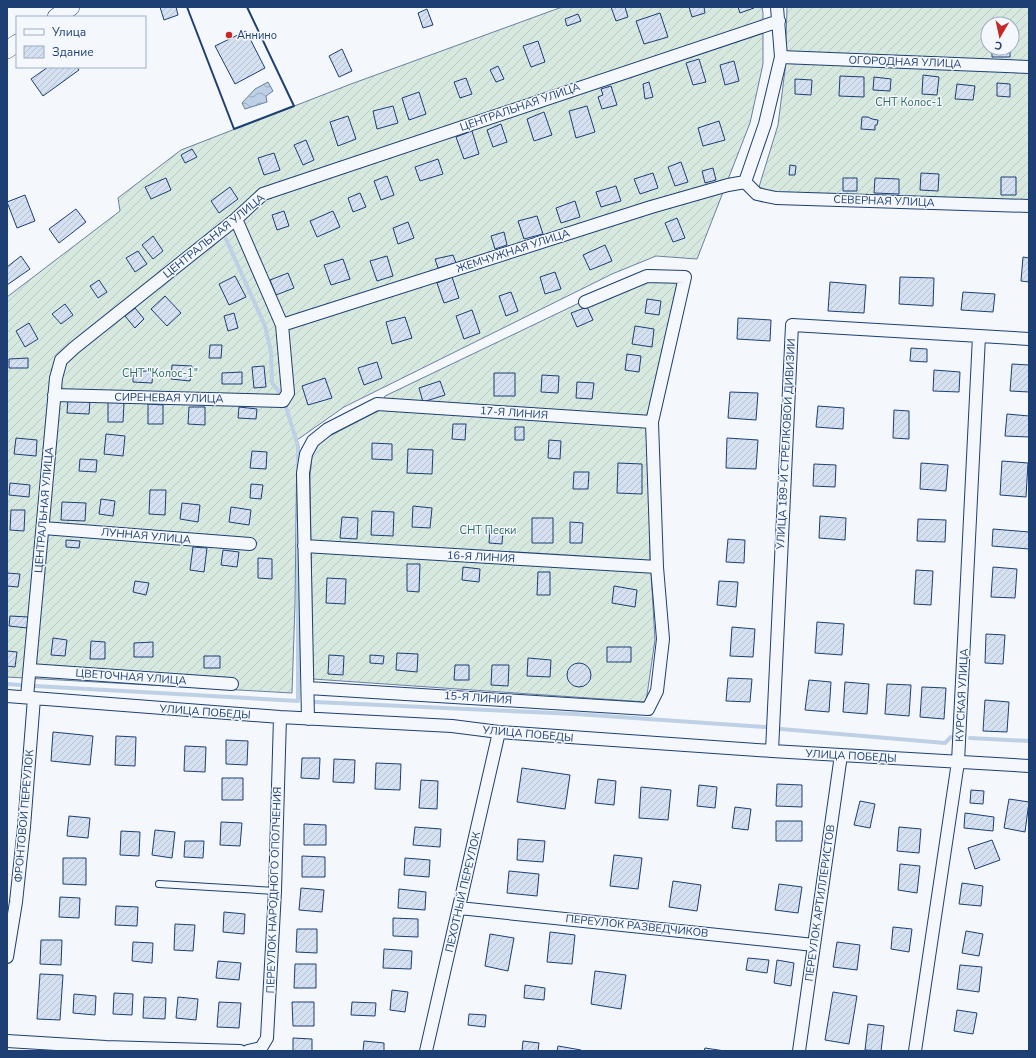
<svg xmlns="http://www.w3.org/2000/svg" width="1036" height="1058" viewBox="0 0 1036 1058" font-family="'Nunito Sans',sans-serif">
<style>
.garden{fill:url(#garden-furrows);stroke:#687fa3;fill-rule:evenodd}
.water{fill:url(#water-waves);stroke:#687fa3}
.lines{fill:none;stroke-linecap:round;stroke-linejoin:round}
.stream{stroke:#bed0e5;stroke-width:4}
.building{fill:url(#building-hatch);stroke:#1d3f73}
.lane-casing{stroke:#1d3f73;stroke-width:8}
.street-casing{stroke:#1d3f73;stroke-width:14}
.secondary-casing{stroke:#1d3f73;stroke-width:18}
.lane{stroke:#f4f7fb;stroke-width:6}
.street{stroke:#f4f7fb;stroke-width:12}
.secondary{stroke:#f4f7fb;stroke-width:17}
.wall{stroke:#1d3f73;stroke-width:2}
.poi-dot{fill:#c62828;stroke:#f4f7fb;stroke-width:1.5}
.labels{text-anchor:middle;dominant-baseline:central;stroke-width:3;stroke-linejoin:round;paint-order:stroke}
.poi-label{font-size:11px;fill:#1d3f73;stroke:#f4f7fb;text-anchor:start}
.street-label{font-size:11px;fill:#1d3f73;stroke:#f4f7fb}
.park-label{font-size:11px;fill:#2c6c60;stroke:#f4f7fb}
</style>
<defs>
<pattern id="garden-furrows" width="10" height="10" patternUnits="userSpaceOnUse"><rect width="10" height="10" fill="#d7e8df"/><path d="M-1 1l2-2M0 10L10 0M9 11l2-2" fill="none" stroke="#b8c8c3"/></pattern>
<pattern id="water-waves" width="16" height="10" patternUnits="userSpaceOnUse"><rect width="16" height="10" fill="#bed0e5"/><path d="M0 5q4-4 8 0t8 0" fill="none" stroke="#9aaabe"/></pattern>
<pattern id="building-hatch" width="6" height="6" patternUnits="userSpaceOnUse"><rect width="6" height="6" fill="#d5e0f0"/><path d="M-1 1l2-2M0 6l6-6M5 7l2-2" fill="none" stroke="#b6c1d1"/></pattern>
</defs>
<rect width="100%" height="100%" fill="#f4f7fb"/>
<!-- garden -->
<path class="garden" d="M562 7H762L763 13V64L750 123 697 259 656 256 612 274 344 407 297 440 295 604 292 693 7 677V297L120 211 118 198 181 150 351 84Z
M787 7H1029V201L773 193 759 187 778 125 785 70ZM988 24H1012V48H988Z
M648 270 682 271 650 414V556L655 640 646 702 313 679 310 476 312 456 320 441 378 411 385 396Z"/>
<!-- water -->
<path class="water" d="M268 82 273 91 266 96 267 102 245 109 242 103 255 89Z"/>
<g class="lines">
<!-- stream -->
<path class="stream" d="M226 239 265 326 271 352 272 383 281 394
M285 404 298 446V470
M7 684 20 685
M35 686 298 701V523
M315 702 576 714 765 727
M781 729 945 743 951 737
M970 738 1029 741"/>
</g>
<!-- building -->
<path class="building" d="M160 7H176L178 15 164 20Z
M611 7H625L628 17 616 21Z
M689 7H704L705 13 692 17Z
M738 7H754V8L740 13Z
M427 9 433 25 423 28 418 13Z
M660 13 668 37 644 44 636 21Z
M578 14 581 21 567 26 565 19Z
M246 31 265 68 235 84 215 46Z
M538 41 545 62 531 67 523 46Z
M992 48H1010V57H992Z
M342 49 352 71 339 77 329 56Z
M699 59 706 82 693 85 686 63Z
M734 61 739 81 725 85 720 65Z
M498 66 504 79 496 82 490 70Z
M48 67H77L79 70 43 96 31 79Z
M923 75 939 77 937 95 922 94Z
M840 76 864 77V97L839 96Z
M874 77 891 79 890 91 873 90Z
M466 78 472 94 460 98 454 82Z
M795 79 812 80 811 95 795 94Z
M649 82 653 97 645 99 643 84Z
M997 83 1010 84V97L997 96Z
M957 84 975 86 973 100 955 99Z
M611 86 617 105 602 109 598 97 603 95 601 89Z
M419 92 426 114 409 120 402 98Z
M393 106 398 123 377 129 373 111Z
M587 106 595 132 576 138 569 111Z
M544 112 552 135 534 141 527 119Z
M348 116 356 139 338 146 330 122Z
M862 117H868L872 119 878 120 877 125H875V130L861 129Z
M719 121 725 140 703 146 698 128Z
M501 124 507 142 493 147 487 130Z
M472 131 479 154 464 159 456 137Z
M306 140 314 160 303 165 294 145Z
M192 149 197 157 185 163 181 155Z
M274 153 280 170 264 175 258 158Z
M438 159 443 174 420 181 415 167Z
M681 162 688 182 675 186 668 167Z
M790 165 796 166 795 175H789Z
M713 168 716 180 705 183 702 171Z
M653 173 658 188 640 194 634 179Z
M921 173 939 174 938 191 920 190Z
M387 176 394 195 381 200 374 181Z
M1001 177H1016V195H1001Z
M166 178 171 190 151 199 145 187Z
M843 178H857V191H843Z
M875 178 899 179V194L874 193Z
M616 186 621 201 601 207 596 192Z
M230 187 238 199 219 213 211 201Z
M360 193 366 207 353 212 348 198Z
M25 195 35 221 17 228 7 202Z
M575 201 580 217 561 223 556 208Z
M76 209 86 222 59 243 49 229Z
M284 211 289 226 277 230 272 215Z
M333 211 340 227 317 237 310 221Z
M537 216 543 234 524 239 518 221Z
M677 218 685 238 673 242 665 223Z
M408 222 414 238 398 244 393 228Z
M504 232 507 245 495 249 491 236Z
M153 236 163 251 153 259 142 245Z
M605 245 612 261 590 270 583 255Z
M138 251 147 264 135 272 126 258Z
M453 255 456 263 438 268 435 259Z
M21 256 30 269 7 285V267Z
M387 256 393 276 377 281 370 261Z
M1023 257 1029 258V282L1021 281Z
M343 259 350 279 331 285 324 265Z
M555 272 561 289 545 294 540 277Z
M288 273 294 288 276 295 270 280Z
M235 276 246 297 229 305 219 284Z
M452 277 459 298 444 303 437 283Z
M900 277 934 278 933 306 899 304Z
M99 280 107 292 98 298 90 286Z
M830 282 866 285 864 313 828 311Z
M511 292 518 311 506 316 499 296Z
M963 292 995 294 993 312 961 310Z
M165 296 181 313 167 326 151 309Z
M647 299 661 301 659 315 645 313Z
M65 304 73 315 61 324 52 314Z
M587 307 593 320 577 327 571 313Z
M135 308 144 319 135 328 125 316Z
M472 310 480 333 464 339 456 316Z
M234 313 238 328 228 331 224 316Z
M405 317 412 338 392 344 386 322Z
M738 318 771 320 770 341 737 339Z
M29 323 38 339 25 347 16 331Z
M635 326 654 329 652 347 632 344Z
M210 345H222L221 358H209Z
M911 348 927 349V362L910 361Z
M627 354 641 356 639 372 625 370Z
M28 358V368H9V359Z
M377 362 382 378 364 385 358 368Z
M1012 364 1029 365V392L1010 391Z
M172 365 192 366 190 381 171 379Z
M264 366 266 387 254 388 252 367Z
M934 370 960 372 959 392 933 391Z
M133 371H153L152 383 133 382Z
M242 372V384H222V373Z
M494 373H515V396H494Z
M542 375 559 376 558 393 541 392Z
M325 378 332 398 308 405 302 386Z
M440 381 445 395 423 402 419 388Z
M577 382 594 383 592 399 576 398Z
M730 392 758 393 756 420 728 418Z
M68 399 90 400 89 414 67 413Z
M108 402 124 403 123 422H108Z
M148 404 163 405V424H148Z
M818 406 844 408 843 429 816 427Z
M189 407H205V425L188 424Z
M239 407 257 409 256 419 238 418Z
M894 410 909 411V439L893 438Z
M1007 414 1029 416V437L1005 436Z
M453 424H466L465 440 452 439Z
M515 427H524V440H515Z
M106 434 125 436 123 456 104 454Z
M16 438 37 440 36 456 14 454Z
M727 438 758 440 756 469 726 468Z
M549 440 561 441 560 459 548 458Z
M372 443 392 444V460L372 459Z
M408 449 433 450 432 474 407 473Z
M252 451 267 452 266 469 250 468Z
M80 459 97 460 96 472 79 471Z
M1002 461 1028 463 1026 497 1000 495Z
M618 463 642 464V494L617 493Z
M921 463 948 465 946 491 920 489Z
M814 464 836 465 835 487 813 486Z
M574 472H589L588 489H573Z
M10 483 30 485 29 497 9 495Z
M251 484 263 485 261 499 250 498Z
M150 490H166L165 515 149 514Z
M101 499 115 501 113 516 99 514Z
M62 502 86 503 85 521 61 520Z
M182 503 200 505 198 522 180 519Z
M413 506 432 508 430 528 412 527Z
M231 507 251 510 249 525 229 522Z
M11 510H25L24 531 10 530Z
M372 511 394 512 393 536 371 535Z
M820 516 846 518 845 540 819 538Z
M342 517 358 518 357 539 340 538Z
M532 518H553V543H532Z
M918 519 946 520 945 542 917 541Z
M570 522 583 523 582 543H570Z
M490 528 503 529 502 544 489 543Z
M993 529 1029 532V549L992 546Z
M728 539 745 540 744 563 726 562Z
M66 540 80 541 79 548 66 547Z
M193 547 207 548 204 572 190 570Z
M223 550 239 552 237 567 221 565Z
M258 558 272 559V579L258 578Z
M407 564H420L419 592 407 591Z
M463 567 480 569 479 582 462 580Z
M993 567 1017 569 1015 598 991 597Z
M916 570 933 571 931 605 914 604Z
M538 572H550V595H537Z
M7 573 20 574 18 587 7 586Z
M327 578 346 579 345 604 326 603Z
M135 581 149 583 146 595 133 592Z
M719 581 738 582 736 607 717 605Z
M614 586 637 590 635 607 612 603Z
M10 616 28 617 27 628 9 626Z
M817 622 844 624 842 655 815 653Z
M732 627 755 629 753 657 730 656Z
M986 634 1005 635 1003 664 985 663Z
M53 638 67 640 65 656 51 655Z
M91 641 105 642V659H90Z
M153 642V657H134V643Z
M607 647H631V662H607Z
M7 651 17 652 15 667 7 666Z
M397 653 418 654 417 672 396 670Z
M329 655 344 656 343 675 328 674Z
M370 655 384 656 383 664 370 663Z
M204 656H220V668H204Z
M528 658 551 660 550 677 527 676Z
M567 675a12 12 0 1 1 24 0a12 12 0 1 1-24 0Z
M455 665H469V680H454Z
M492 665H509L508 686 491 685Z
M728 678 752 679 750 702 726 701Z
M809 680 831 682 829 712 805 710Z
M845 682 869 684 867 714 843 712Z
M887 684 911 685 909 716 885 714Z
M922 687 946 688 944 719 920 717Z
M985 700 1009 702 1007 732 983 731Z
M53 732 93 736 90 765 51 761Z
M116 736 136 737 135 766 115 765Z
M226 740 248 741 247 765 226 764Z
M185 746 206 747 205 772 184 771Z
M302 758H320L319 779 301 778Z
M334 759 355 760 354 783 333 782Z
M376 763 401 764 400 790 375 789Z
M522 768 570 775 565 809 517 802Z
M222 778H243V800H222Z
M598 779 616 781 614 805 595 803Z
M421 780 438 781 437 809 419 808Z
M777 784 802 785V807L776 806Z
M699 785 717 787 715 808 697 806Z
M641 787 671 790 668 820 639 818Z
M971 790 984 791 983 804 970 803Z
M1009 799 1029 802 1025 832 1004 828Z
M860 801 875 804 870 828 854 825Z
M735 807 751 809 748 830 732 828Z
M965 813 994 817 993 831 964 828Z
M69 816 90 818 88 838 67 836Z
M776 821H802V841H776Z
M221 822 242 823 240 846 220 845Z
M304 824 326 825V845H304Z
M415 827 441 829 440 847 413 845Z
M899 827 921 829 919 853 897 851Z
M155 830 175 832 172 858 152 855Z
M121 831 140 832 139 856 120 855Z
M518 839 545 841 543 862 517 860Z
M992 840 1000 860 975 869 968 848Z
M185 841H204L203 858 184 857Z
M614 855 642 858 638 889 610 886Z
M302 856 325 857V877H302Z
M63 858H86V885L63 884Z
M405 858 430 860 429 877 404 875Z
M900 864 920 866 917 893 898 890Z
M509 871 539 874 537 896 507 893Z
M673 881 701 885 697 911 669 907Z
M962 883 983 886 981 906 959 904Z
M779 884 802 887 798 913 775 910Z
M301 888 324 890 322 912 299 910Z
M399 889 426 892 425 910 398 908Z
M60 897 80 898 79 918 59 917Z
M116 906 138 907 137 926 115 925Z
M224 912 245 914 244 934 223 932Z
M393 918 418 919V937L393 936Z
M175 924 195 925 193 951 174 950Z
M893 927 912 929 909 952 891 949Z
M297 929H317V953L296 952Z
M966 931 983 934 979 956 962 953Z
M550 932 575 935 572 964 547 962Z
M490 934 514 938 508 971 485 966Z
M41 940H62L61 965 40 964Z
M133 942 153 943 152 963 132 961Z
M837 942 860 945 857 970 833 967Z
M384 949 412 951 411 969 383 968Z
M748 958 769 960 767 973 746 970Z
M777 960 794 963 791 986 774 983Z
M218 961 241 963 239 980 216 978Z
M295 964H316V988H294Z
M960 965 982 967 979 992 957 989Z
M595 971 626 975 621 1009 591 1004Z
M40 974 63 975 60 1020 37 1019Z
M525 985 545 988 544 1000 524 998Z
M392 990 408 992 405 1012 390 1010Z
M833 992 857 996 849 1044 825 1040Z
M114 993 133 994 132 1015 113 1014Z
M74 994 96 996 95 1015 73 1013Z
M144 997 166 998 165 1019 143 1018Z
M178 997 198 999 196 1020 176 1018Z
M219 1002 241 1003 239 1028 217 1027Z
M292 1002H314V1026H293Z
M352 1002 376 1003 375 1016 351 1015Z
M957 1010 977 1013 973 1034 954 1031Z
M469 1014 486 1015 485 1027 468 1025Z
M868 1024 884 1026 881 1051 865 1050Z
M293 1038 312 1039V1051H293Z
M364 1041 384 1043V1051H363Z
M523 1041 539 1043 538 1051H522Z
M558 1046 581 1050V1051H557Z
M705 1048 725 1051H704Z"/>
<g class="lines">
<!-- lane casing -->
<g class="lane-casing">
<path id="lane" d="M159 884 275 891"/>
</g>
<!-- street casing -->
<g class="street-casing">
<path id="street" d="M781 57 1029 67
M745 182 757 194 776 198 1029 206
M745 182 765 124 781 57 777 7
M282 325 651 207 728 185 745 182
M54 395 283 401 288 393 282 325 236 219
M43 528 250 544
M304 546 657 567
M30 670 232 684
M308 688 648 709 657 691 663 639 657 567 652 422 685 277 647 276 585 302
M7 696 280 717 452 726 499 732 772 751 1029 766
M27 697 56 378 61 360 74 348 236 219 263 194 779 21
M308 719 303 473 306 454 313 441 328 429 377 404 652 422
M772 751 792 325 1029 339
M459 908 814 945
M7 957 16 902 24 827 34 698
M7 1041 106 1047 240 1051
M248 1051 261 1048 267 1038 275 891 280 717
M426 1051 499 732
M799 1051 841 755
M915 1051 958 762 979 336"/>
</g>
<!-- secondary casing -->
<g class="secondary-casing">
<path id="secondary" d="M56 17 71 7
M7 50 17 43"/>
</g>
<!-- lane -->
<use href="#lane" class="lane"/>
<!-- street -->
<use href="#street" class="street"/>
<!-- secondary -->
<use href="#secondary" class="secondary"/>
<!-- wall -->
<path class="wall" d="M187 7 234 129 294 106 247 7"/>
</g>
<!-- markers -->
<circle class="poi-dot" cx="229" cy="35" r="4"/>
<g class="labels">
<!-- poi labels -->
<g class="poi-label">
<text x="237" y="35">Аннино</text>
</g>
<!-- street labels -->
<g class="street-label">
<text transform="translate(905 62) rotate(2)">ОГОРОДНАЯ УЛИЦА</text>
<text transform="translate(520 107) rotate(-19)">ЦЕНТРАЛЬНАЯ УЛИЦА</text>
<text transform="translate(884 201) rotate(2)">СЕВЕРНАЯ УЛИЦА</text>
<text transform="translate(214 236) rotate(-39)">ЦЕНТРАЛЬНАЯ УЛИЦА</text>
<text transform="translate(513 251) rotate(-18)">ЖЕМЧУЖНАЯ УЛИЦА</text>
<text transform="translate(169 398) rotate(1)">СИРЕНЕВАЯ УЛИЦА</text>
<text transform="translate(514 413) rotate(4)">17-Я ЛИНИЯ</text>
<text transform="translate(786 444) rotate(-87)">УЛИЦА 189-Й СТРЕЛКОВОЙ ДИВИЗИИ</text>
<text transform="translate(44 510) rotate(-85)">ЦЕНТРАЛЬНАЯ УЛИЦА</text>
<text transform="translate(146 536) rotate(5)">ЛУННАЯ УЛИЦА</text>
<text transform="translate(481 557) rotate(3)">16-Я ЛИНИЯ</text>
<text transform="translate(131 677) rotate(4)">ЦВЕТОЧНАЯ УЛИЦА</text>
<text transform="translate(962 695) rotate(-87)">КУРСКАЯ УЛИЦА</text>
<text transform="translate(478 698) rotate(4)">15-Я ЛИНИЯ</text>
<text transform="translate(205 712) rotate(4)">УЛИЦА ПОБЕДЫ</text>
<text transform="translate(528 734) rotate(5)">УЛИЦА ПОБЕДЫ</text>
<text transform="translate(851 756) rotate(3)">УЛИЦА ПОБЕДЫ</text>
<text transform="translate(24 816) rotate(-85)">ФРОНТОВОЙ ПЕРЕУЛОК</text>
<text transform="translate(274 890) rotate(-88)">ПЕРЕУЛОК НАРОДНОГО ОПОЛЧЕНИЯ</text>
<text transform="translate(463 892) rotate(-77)">ПЕХОТНЫЙ ПЕРЕУЛОК</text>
<text transform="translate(820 903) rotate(-82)">ПЕРЕУЛОК АРТИЛЛЕРИСТОВ</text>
<text transform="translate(637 926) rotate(6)">ПЕРЕУЛОК РАЗВЕДЧИКОВ</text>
</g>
<!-- park labels -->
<g class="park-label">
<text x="909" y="102">СНТ Колос-1</text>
<text x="160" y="373">СНТ "Колос-1"</text>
<text x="488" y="530">СНТ Пески</text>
</g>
</g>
<!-- border -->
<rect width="1036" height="1058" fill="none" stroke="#1d3f73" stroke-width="16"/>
<!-- legend -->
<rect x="16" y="16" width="130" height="52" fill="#f4f7fb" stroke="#9eadc5"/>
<rect x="24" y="29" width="20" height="6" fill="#f4f7fb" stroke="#9eadc5"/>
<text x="52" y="36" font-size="12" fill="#1d3f73">Улица</text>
<rect x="24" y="46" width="20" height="12" fill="url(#building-hatch)" stroke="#9eadc5"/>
<text x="52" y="56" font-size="12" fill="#1d3f73">Здание</text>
<!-- north arrow -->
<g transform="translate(1000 36) rotate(189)"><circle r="19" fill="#f4f7fb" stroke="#9eadc5"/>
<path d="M0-3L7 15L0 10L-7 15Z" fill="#c62828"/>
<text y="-6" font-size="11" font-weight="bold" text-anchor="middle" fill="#1d3f73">С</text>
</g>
</svg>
